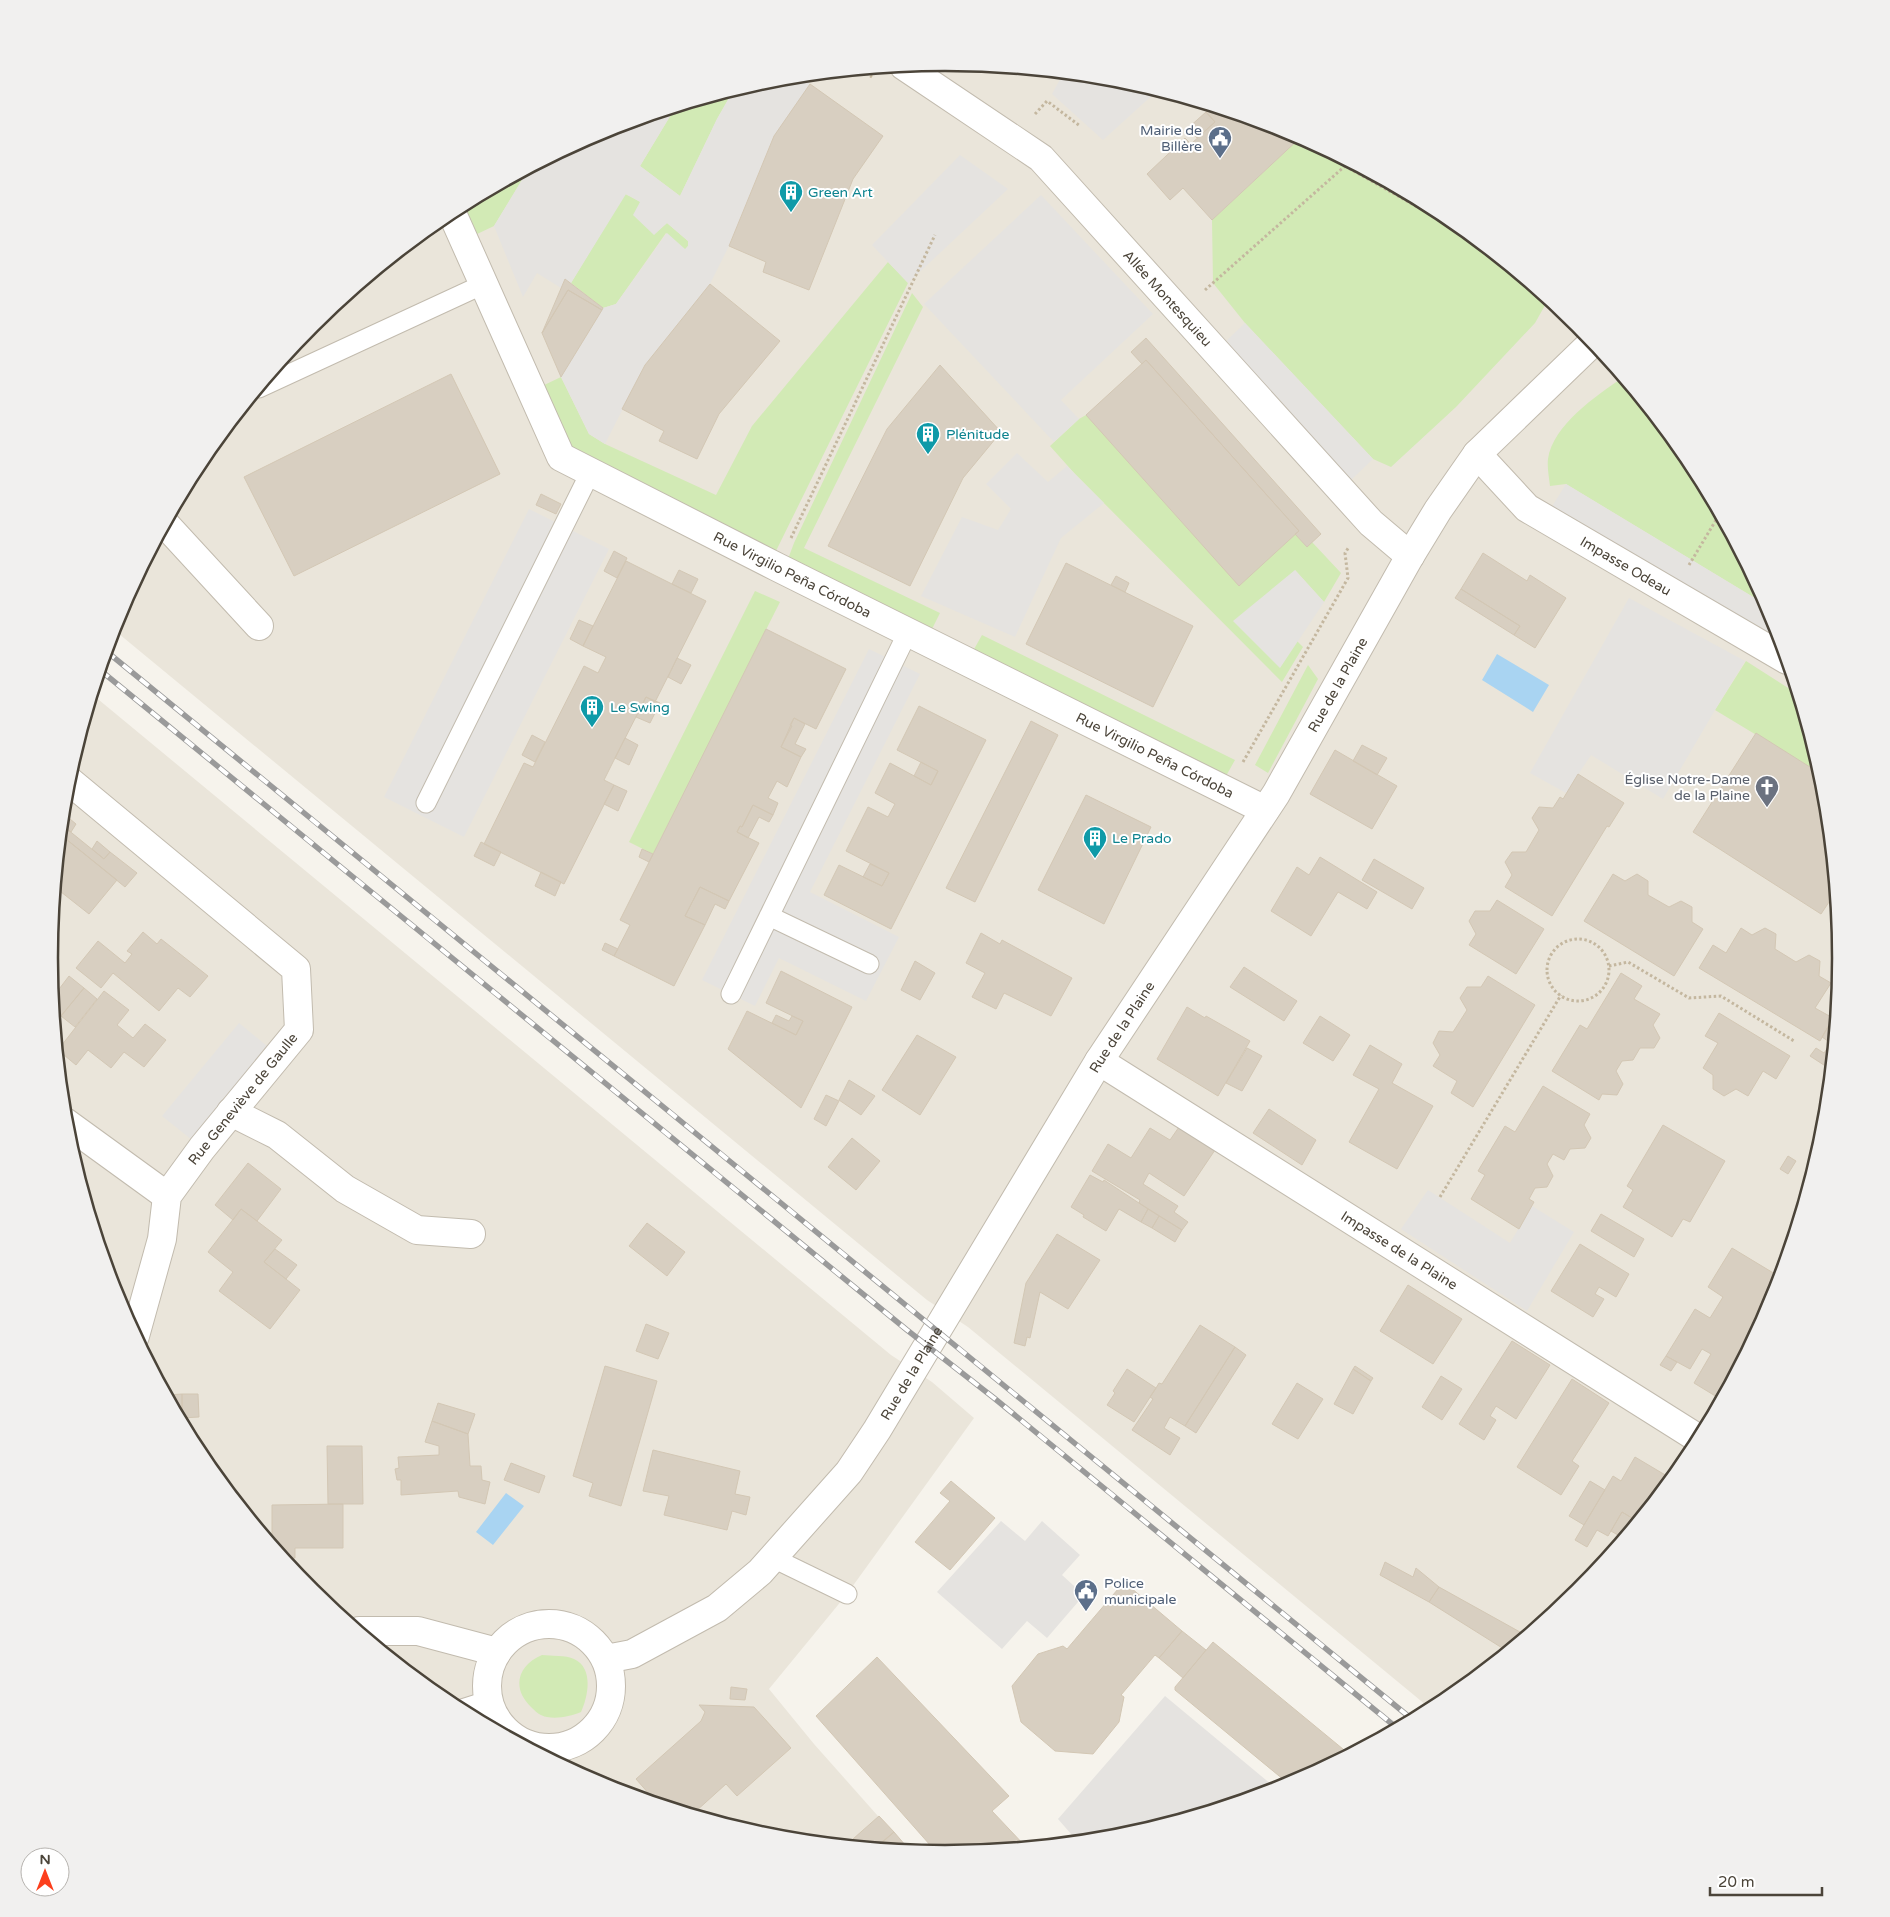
<svg xmlns="http://www.w3.org/2000/svg" width="1890" height="1917" viewBox="0 0 1890 1917" font-family="'Varela Round',sans-serif">
<style>
.residential{fill:#eae5da}
.green{fill:#d2eab5}
.parking{fill:#e5e3e0}
.water{fill:#a9d4f2}
.building{fill:#d8cfc1;stroke:#d3c7b4}
.lines{fill:none;stroke-linecap:round;stroke-linejoin:round}
.service-casing{stroke:#c2bbae;stroke-width:21}
.minor-casing{stroke:#c2bbae;stroke-width:30}
.path{stroke:#c4b79f;stroke-width:3;stroke-dasharray:2.5 2.5;stroke-linecap:butt}
.service{stroke:#fff;stroke-width:19}
.minor{stroke:#fff;stroke-width:28}
.rail-casing{stroke:#9a9a9a;stroke-width:5.5}
.rail{stroke:#fff;stroke-width:4;stroke-dasharray:11;stroke-linecap:butt}
.labels{text-anchor:middle;dominant-baseline:central;stroke-width:4;stroke-linejoin:round;paint-order:stroke}
.service-label{font-size:14px;fill:#4e5e75;stroke:#fff;text-anchor:end}
.culture-label{font-size:14px;fill:#0d838f;stroke:#fff;text-anchor:start}
.street-label{font-size:14px;fill:#4b4439;stroke:#fff}
.worship-label{font-size:14px;fill:#5b616d;stroke:#fff;text-anchor:end}
.rim{fill:none;stroke:#4b4439;stroke-width:2.5}
</style>
<rect width="100%" height="100%" fill="#f6f3ec"/>
<!-- residential -->
<path class="residential" d="M945 62 1120 80 1288 131 1443 213 1579 325 1690 461 1773 616 1824 784 1841 959 1824 1134 1773 1302 1690 1457 1579 1592 1443 1704 1432 1710 968 1327 927 1300 113 629 117 615 200 460 311 325 447 213 602 130 770 79Z
M93 695 891 1355 932 1382 974 1418 847 1594 769 1689 814 1744 909 1851 770 1837 602 1786 447 1704 311 1592 200 1456 117 1301 66 1133 49 958 66 783Z"/>
<!-- green -->
<path class="green" d="M733 91 717 119 680 196 640 166 675 108Z
M1301 137 1443 213 1548 300 1535 323 1456 407 1391 467 1373 459 1245 323 1213 283 1212 220Z
M528 170 494 226 475 235 462 205Z
M625 194 641 202 654 234 667 223 688 241V246L685 250 666 233 616 304 603 308 571 283Z
M888 262 908 283 775 553 567 447 540 387 561 377 589 434 605 444 716 495 752 426Z
M912 293 923 307 804 548 940 613 931 631 788 559 794 543Z
M1622 378 1690 461 1768 606 1566 484 1550 486C1549 477 1547 467 1548 459 1553 425 1596 396 1622 378Z
M1086 415 1295 534 1307 547 1312 542 1341 573 1324 602 1295 570 1280 667 1297 641 1303 647 1282 682 1075 474 1050 446 1079 419Z
M755 591 780 602 653 854 629 842Z
M982 635 1235 760 1226 776 973 651Z
M1746 661 1796 693 1821 774 1715 710Z
M1308 665 1318 679 1268 773 1255 765Z
M542 1655C551 1656 566 1655 574 1659 594 1668 588 1697 581 1712 571 1716 558 1719 547 1717 540 1716 535 1711 531 1707 511 1688 518 1665 542 1655Z"/>
<!-- parking -->
<path class="parking" d="M1063 74 1120 80 1157 91 1103 140 1052 94Z
M800 77 810 84 774 136 729 246 710 284 645 365 605 444 589 434 561 377 603 308 616 304 667 233 685 249 688 246V241L667 223 654 235 633 215 640 202 626 194 571 283 565 279 561 288 537 273 523 297 494 226 528 170 602 130 675 108 640 166 680 196 717 119 733 91 770 79Z
M960 155 1008 189 908 283 872 245Z
M1041 195 1153 314 1061 400 1079 419 1054 442 924 304Z
M1245 323 1373 459 1351 480 1223 344Z
M1017 453 1048 482 1067 466 1104 503 1061 538 1015 637 921 596 962 517 998 530 1011 509 986 484Z
M1566 484 1768 606 1773 616 1779 634 1774 643 1551 508Z
M529 509 609 549 464 837 384 797Z
M1295 570 1324 602 1280 668 1233 621Z
M1629 598 1745 661 1715 710 1663 799 1591 755 1566 793 1530 773Z
M869 649 920 674 810 892 899 937 866 1001 779 958 755 1006 702 980Z
M239 1023 278 1055 202 1148 162 1116Z
M1428 1190 1510 1243 1532 1206 1574 1232 1527 1311 1401 1229Z
M1001 1521 1025 1541 1042 1521 1080 1555 1062 1575 1084 1595 1047 1638 1027 1621 1002 1649 937 1592Z
M1165 1696 1278 1790 1120 1838 1078 1842 1058 1819Z"/>
<!-- water -->
<path class="water" d="M1497 654 1549 685 1533 712 1482 680Z
M506 1493 524 1506 493 1545 476 1532Z"/>
<!-- building -->
<path class="building" d="M810 84 883 136 853 179 809 290 763 272 766 262 729 246 774 136Z
M1211 107 1288 131 1301 137 1212 220 1183 188 1170 200 1147 174 1185 138 1191 144 1215 122 1206 112Z
M1206 112 1215 122 1197 138 1188 128Z
M565 279 603 308 602 310 568 290 542 333Z
M710 284 780 341 719 414 697 459 659 441 664 431 622 409 645 365Z
M568 290 602 310 561 377 542 333Z
M1146 338 1321 534 1307 547 1295 534 1299 531 1146 360 1142 364 1131 352Z
M1146 360 1299 531 1239 586 1086 415Z
M940 365 1001 432 963 478 910 586 828 546 887 429Z
M451 374 500 474 294 576 244 477Z
M541 494 561 504 556 514 536 505Z
M614 551 627 558 617 578 604 571Z
M1483 553 1527 581 1530 575 1566 598 1535 648 1514 635 1520 626 1461 589Z
M626 561 706 601 655 702 646 697 615 758 604 780 614 785 564 884 484 844 524 763 533 767 584 666 598 673 606 657 583 646Z
M1066 563 1193 626 1153 707 1026 644Z
M679 570 698 579 691 593 672 584Z
M1116 576 1129 583 1125 592 1111 585Z
M1461 589 1520 626 1514 635 1455 598Z
M579 620 593 626 583 646 570 639Z
M766 629 846 669 816 729 794 718 790 725 792 726 781 747 801 757 787 787 777 781 768 798 778 803 773 815 753 805 742 827 740 826 737 832 759 843 729 901 700 887 685 916 705 925 674 986 614 956 630 925 620 920Z
M677 658 691 665 681 684 668 677Z
M646 697 660 703 650 723 636 717Z
M919 706 986 740 891 929 824 895 839 865 882 886 889 873 846 851 868 807 888 817 895 804 875 793 890 763 931 785 938 771 897 750Z
M794 718 805 724 795 744 806 749 801 757 781 747Z
M1031 721 1058 735 975 902 946 888Z
M1756 733 1821 774 1824 784 1835 893 1821 914 1693 832Z
M532 735 545 742 535 762 522 755Z
M625 738 638 745 629 765 615 758Z
M1362 745 1387 758 1377 775 1353 761Z
M1335 750 1397 786 1372 829 1310 794Z
M921 762 938 771 931 785 914 776Z
M1578 774 1624 803 1609 827 1607 826 1552 916 1505 887 1512 875 1505 862 1512 852H1526L1539 830 1532 818 1539 807 1553 808 1560 797 1563 799Z
M614 785 627 791 618 811 604 804Z
M1086 795 1151 827 1104 924 1038 890Z
M753 805 773 815 769 822 759 817 748 838 737 832 740 826 742 827Z
M64 814 76 824 71 832 62 825Z
M62 825 104 859 110 852 137 873 125 887 61 835Z
M61 835 117 880 89 914 56 888Z
M97 841 110 852 104 859 92 849Z
M481 842 501 852 494 866 474 856Z
M642 849 653 854 649 862 639 857Z
M1320 857 1377 892 1367 909 1338 892 1311 936 1271 911 1297 867 1309 875Z
M1374 859 1424 888 1412 909 1362 880Z
M870 864 889 873 882 886 863 877Z
M541 872 561 882 555 896 535 886Z
M1613 874 1625 881 1637 874 1648 881V895L1669 907 1681 901 1692 907V922L1703 929 1674 976 1584 921Z
M700 887 729 901 725 909 715 904 705 925 685 916Z
M1497 900 1544 929 1516 974 1469 945 1476 934 1469 921 1475 911H1490Z
M1741 928 1752 935 1765 928 1776 934 1775 949 1796 962 1809 955 1820 961 1819 976 1831 983 1815 1008 1833 1018 1820 1041 1699 968 1713 945 1726 953Z
M143 932 157 944 161 939 208 976 190 997 178 988 159 1011 113 973 101 988 76 968 98 941 125 963 132 954 127 951Z
M981 933 1000 944 1002 940 1072 978 1051 1016 1004 993 996 1009 972 997 985 973 966 963Z
M605 943 618 949 614 956 602 950Z
M915 961 935 973 920 1000 901 990Z
M1244 967 1297 1001 1284 1021 1230 987Z
M781 971 852 1007 801 1108 728 1049 747 1011 796 1035 803 1021 766 1003Z
M1621 973 1642 986 1634 999 1660 1014 1653 1025 1660 1038 1654 1048H1640L1633 1060 1622 1061 1616 1071 1623 1084 1617 1095 1602 1094 1599 1100 1552 1071 1580 1025 1587 1029Z
M69 976 84 988 61 1016 54 1010 53 997Z
M1488 976 1535 1005 1473 1107 1451 1093 1457 1081 1433 1066 1440 1055 1433 1043 1439 1031 1453 1032 1467 1010 1460 998 1467 987H1481Z
M84 988 97 999 75 1027 61 1016Z
M104 991 129 1010 117 1025 133 1038 145 1024 166 1040 144 1067 124 1052 111 1068 88 1050 76 1065 58 1050Z
M1187 1007 1205 1018 1206 1016 1250 1041 1218 1096 1157 1059Z
M1719 1013 1790 1056 1776 1079 1763 1071 1748 1096 1736 1089 1724 1096 1713 1089V1075L1703 1068 1718 1043 1705 1036Z
M1836 1013 1830 1069 1810 1056 1816 1048 1824 1053 1831 1043 1822 1037Z
M776 1015 789 1021 792 1016 803 1021 796 1035 772 1023Z
M1320 1016 1350 1035 1333 1061 1303 1043Z
M917 1035 956 1057 920 1115 882 1090Z
M1370 1045 1402 1064 1392 1083 1433 1106 1397 1169 1349 1142 1379 1089 1353 1075Z
M1247 1048 1262 1056 1242 1091 1226 1083Z
M849 1080 875 1096 861 1115 839 1100Z
M1543 1086 1590 1114 1584 1125 1591 1138 1585 1148 1570 1149 1564 1160 1553 1154 1547 1164 1553 1176 1547 1187 1535 1188 1529 1199 1534 1202 1519 1229 1471 1199 1485 1175 1478 1171 1505 1126 1515 1132Z
M826 1095 839 1101 826 1126 814 1119Z
M1269 1109 1316 1140 1302 1165 1253 1133Z
M1663 1125 1725 1161 1690 1222 1683 1219 1672 1237 1623 1207 1633 1190 1627 1186Z
M1179 1127 1215 1150 1184 1196 1149 1173 1143 1184 1178 1206 1174 1212 1188 1222 1182 1230 1139 1203 1140 1200 1092 1171 1108 1144 1131 1158 1150 1128 1170 1140Z
M852 1138 880 1161 856 1190 828 1167Z
M1788 1156 1796 1161 1788 1174 1780 1169Z
M248 1163 281 1189 257 1221 241 1209 233 1220 215 1205Z
M1090 1175 1103 1182 1104 1180 1148 1209 1141 1222 1119 1209 1106 1231 1083 1217 1084 1215 1071 1207Z
M241 1209 282 1240 264 1262 300 1290 270 1329 219 1291 233 1272 208 1252Z
M1148 1209 1159 1216 1152 1228 1141 1222Z
M1601 1214 1644 1239 1634 1257 1591 1231Z
M1159 1216 1182 1230 1175 1242 1152 1228Z
M647 1223 685 1252 667 1276 629 1246Z
M1057 1234 1100 1260 1068 1309 1040 1292 1030 1338 1027 1337 1025 1346 1014 1343 1026 1283Z
M1580 1244 1629 1274 1616 1297 1599 1287 1595 1294 1604 1299 1593 1317 1551 1291Z
M1732 1248 1780 1277 1773 1302 1717 1397 1694 1383 1711 1354 1702 1349 1690 1369 1666 1356 1695 1309 1710 1318 1723 1297 1708 1287Z
M275 1249 297 1265 286 1279 264 1262Z
M1408 1285 1462 1319 1433 1364 1380 1331Z
M1762 1322 1734 1375 1731 1373Z
M646 1324 669 1333 658 1359 636 1351Z
M1200 1325 1235 1347 1185 1426 1170 1417 1164 1428 1180 1438 1170 1455 1132 1430 1153 1399 1150 1397 1156 1388 1159 1383 1162 1384Z
M1512 1341 1550 1365 1516 1419 1496 1406 1490 1416 1496 1420 1484 1440 1459 1424Z
M1235 1347 1246 1355 1196 1433 1185 1426Z
M1666 1356 1677 1362 1671 1371 1660 1365Z
M605 1366 657 1381 621 1506 589 1496 593 1483 573 1476Z
M1355 1366 1373 1378 1371 1381 1353 1369Z
M1127 1369 1156 1388 1134 1422 1107 1405 1115 1393 1113 1391Z
M1353 1369 1371 1381 1353 1414 1334 1404Z
M1441 1376 1462 1389 1442 1420 1422 1407Z
M1572 1379 1609 1403 1572 1461 1579 1466 1561 1495 1517 1467Z
M1297 1383 1323 1399 1298 1439 1272 1424Z
M182 1394V1418H179L167 1395Z
M182 1394H198L199 1417 182 1418Z
M438 1403 475 1414 468 1434 432 1421Z
M432 1421 468 1434 470 1466H481L482 1480 490 1482 485 1504 459 1497 458 1491 401 1495V1480H397L395 1469 399 1468 398 1457 439 1455V1446L425 1442Z
M327 1446H362L363 1504H328Z
M653 1450 740 1471 735 1494 750 1497 746 1515 732 1511 727 1530 664 1515 669 1496 643 1491Z
M1635 1457 1672 1479 1637 1521 1622 1512 1608 1536 1597 1530 1587 1547 1575 1540 1613 1476 1621 1481Z
M511 1463 545 1476 539 1493 504 1480Z
M951 1481 995 1518 950 1570 915 1542 950 1501 940 1493Z
M1590 1481 1605 1490 1584 1525 1569 1516Z
M343 1504V1548H295V1558H283L272 1545V1505Z
M1622 1512 1637 1521 1623 1538 1611 1531Z
M1385 1562 1413 1577 1416 1568 1439 1587 1429 1602 1380 1575Z
M1124 1582 1182 1631 1159 1658 1155 1655 1121 1695 1124 1697 1119 1722 1093 1754 1055 1751 1021 1722 1012 1686 1038 1654 1063 1646 1067 1649Z
M1439 1587 1520 1632 1511 1648 1507 1651 1429 1602Z
M1182 1631 1206 1650 1183 1678 1159 1658Z
M1213 1642 1349 1754 1290 1785 1175 1690V1687Z
M877 1657 1009 1796 992 1811 1026 1847 938 1854 816 1716Z
M731 1687 747 1689 745 1700 730 1699Z
M699 1705 754 1707 791 1748 737 1796 726 1784 695 1812 690 1806 684 1811 657 1803 636 1779 701 1721 705 1712Z
M879 1816 894 1832 876 1848 860 1846 853 1839Z
M764 1826 774 1838 750 1831Z
M894 1832 906 1846 901 1850 879 1848 877 1846Z"/>
<g class="lines">
<!-- service casing -->
<g class="service-casing">
<path id="service" d="M259 388 484 284
M426 803 591 471
M769 916 869 964
M731 994 908 632
M773 1558 847 1594"/>
</g>
<!-- minor casing -->
<g class="minor-casing">
<g id="minor">
<path id="s1" d="M904 66 1041 158 1371 523 1410 556"/>
<path id="s2" d="M451 211 561 457 777 567 1265 810"/>
<path id="s3" d="M1477 454 1527 508 1787 660"/>
<path d="M166 525 259 626"/>
<path d="M67 779 296 969 299 1030 202 1148 167 1196 162 1239 135 1336"/>
<path id="s4" d="M1099 1061 1699 1439"/>
<path d="M231 1112 277 1135 345 1189 417 1230 471 1234"/>
<path d="M65 1122 167 1196"/>
<circle cx="549" cy="1686" r="62"/>
<path d="M359 1631H418L497 1652"/>
<path id="s5" d="M606 1659 632 1654 717 1608 760 1572 849 1472 877 1430 1099 1061 1276 794 1410 556 1438 510 1477 454 1593 342"/>
<path d="M464 1713 489 1705"/>
</g>
</g>
<!-- path -->
<path class="path" d="M862 70 872 77
M1035 114 1047 101 1080 126
M1345 166 1476 240
M1205 290 1345 166 1344 160
M791 538 935 235
M1689 565 1719 515
M1243 762 1348 578 1345 553 1349 547
M1547 970a31 31 0 1 1 62 0a31 31 0 1 1-62 0Z
M1609 966 1628 962 1689 998 1721 996 1794 1041
M1440 1197 1561 995"/>
<!-- service -->
<use href="#service" class="service"/>
<!-- minor -->
<use href="#minor" class="minor"/>
<!-- rail casing -->
<g class="rail-casing">
<path id="rail" d="M106 651 1413 1720
M100 670 907 1330 994 1398 1397 1728"/>
</g>
<!-- rail -->
<use href="#rail" class="rail"/>
</g>
<!-- icons -->
<defs>
<g id="civic-pin" transform="scale(1.25)"><path d="M0 17L-7.5 6A9.5 9.5 0 1 1 7.5 6Z" fill="#5c6f8a" stroke="#fff"/><path d="M-.6-6.5H3V-4.5H.6V-3L4-1V1h2V6H-6V1h2V-1L-.6-3ZM-1.2 2.5V6h2.4V2.5Z" fill="#fff"/></g>
<g id="building-pin" transform="scale(1.25)"><path d="M0 17L-7.5 6A9.5 9.5 0 1 1 7.5 6Z" fill="#0f9aa8" stroke="#fff"/><path d="M-4-6H4V6H1V3H-1V6H-4ZM-2.5-4.3h1.7v1.8h-1.7ZM.8-4.3h1.7v1.8H.8ZM-2.5-1h1.7V.8h-1.7ZM.8-1h1.7V.8H.8Z" fill="#fff"/></g>
<g id="church-pin" transform="scale(1.25)"><path d="M0 17L-7.5 6A9.5 9.5 0 1 1 7.5 6Z" fill="#6b7280" stroke="#fff"/><path d="M-1.2-6h2.4v3.5h3.3v2.4h-3.3V6h-2.4V-.1h-3.3v-2.4h3.3Z" fill="#fff"/></g>
</defs>
<g fill-rule="evenodd">
<use href="#civic-pin" x="1220" y="138"/>
<use href="#building-pin" x="791" y="192"/>
<use href="#building-pin" x="928" y="434"/>
<use href="#building-pin" x="592" y="707"/>
<use href="#church-pin" x="1767" y="787"/>
<use href="#building-pin" x="1095" y="838"/>
<use href="#civic-pin" x="1086" y="1591"/>
</g>
<g class="labels">
<!-- service labels -->
<g class="service-label">
<text x="1202" y="130">Mairie de<tspan x="1202" dy="16">Billère</tspan></text>
<text x="1104" y="1583" text-anchor="start">Police<tspan x="1104" dy="16">municipale</tspan></text>
</g>
<!-- culture labels -->
<g class="culture-label">
<text x="808" y="192">Green Art</text>
<text x="946" y="434">Plénitude</text>
<text x="610" y="707">Le Swing</text>
<text x="1112" y="838">Le Prado</text>
</g>
<!-- street labels -->
<g class="street-label">
<text stroke="none"><textPath href="#s1" startOffset="354">Allée Montesquieu</textPath></text>
<text stroke="none"><textPath href="#s3" startOffset="188">Impasse Odeau</textPath></text>
<text stroke="none"><textPath href="#s2" startOffset="529">Rue Virgilio Peña Córdoba</textPath></text>
<text stroke="none"><textPath href="#s5" startOffset="1240">Rue de la Plaine</textPath></text>
<text stroke="none"><textPath href="#s2" startOffset="934">Rue Virgilio Peña Córdoba</textPath></text>
<text stroke="none"><textPath href="#s5" startOffset="835">Rue de la Plaine</textPath></text>
<text transform="translate(243 1099) rotate(-51)">Rue Geneviève de Gaulle</text>
<text stroke="none"><textPath href="#s4" startOffset="355">Impasse de la Plaine</textPath></text>
<text stroke="none"><textPath href="#s5" startOffset="430">Rue de la Plaine</textPath></text>
</g>
<!-- worship labels -->
<g class="worship-label">
<text x="1750" y="779">Église Notre-Dame<tspan x="1750" dy="16">de la Plaine</tspan></text>
</g>
</g>
<!-- crop -->
<path d="M0 0H1890V1917H0ZM58 958a887 887 0 1 1 1774 0a887 887 0 1 1-1774 0Z" fill="#f1f0ef" fill-rule="evenodd"/>
<path class="rim" d="M58 958a887 887 0 1 1 1774 0a887 887 0 1 1-1774 0Z"/>
<!-- north arrow -->
<g transform="translate(45 1872)"><circle r="24" fill="#ffffff" stroke="#b7b4b0"/>
<path d="M0-4L9 19L0 12L-9 19Z" fill="#fc3f1d"/>
<text y="-8" font-size="14" font-weight="bold" text-anchor="middle" fill="#4b4439">N</text>
</g>
<!-- scale -->
<path d="M1710 1887v8h112v-8" fill="none" stroke="#4b4439" stroke-width="2.5"/>
<text x="1718" y="1887" font-size="15" fill="#4b4439" stroke="#ffffff" stroke-width="4" paint-order="stroke">20 m</text>
</svg>
